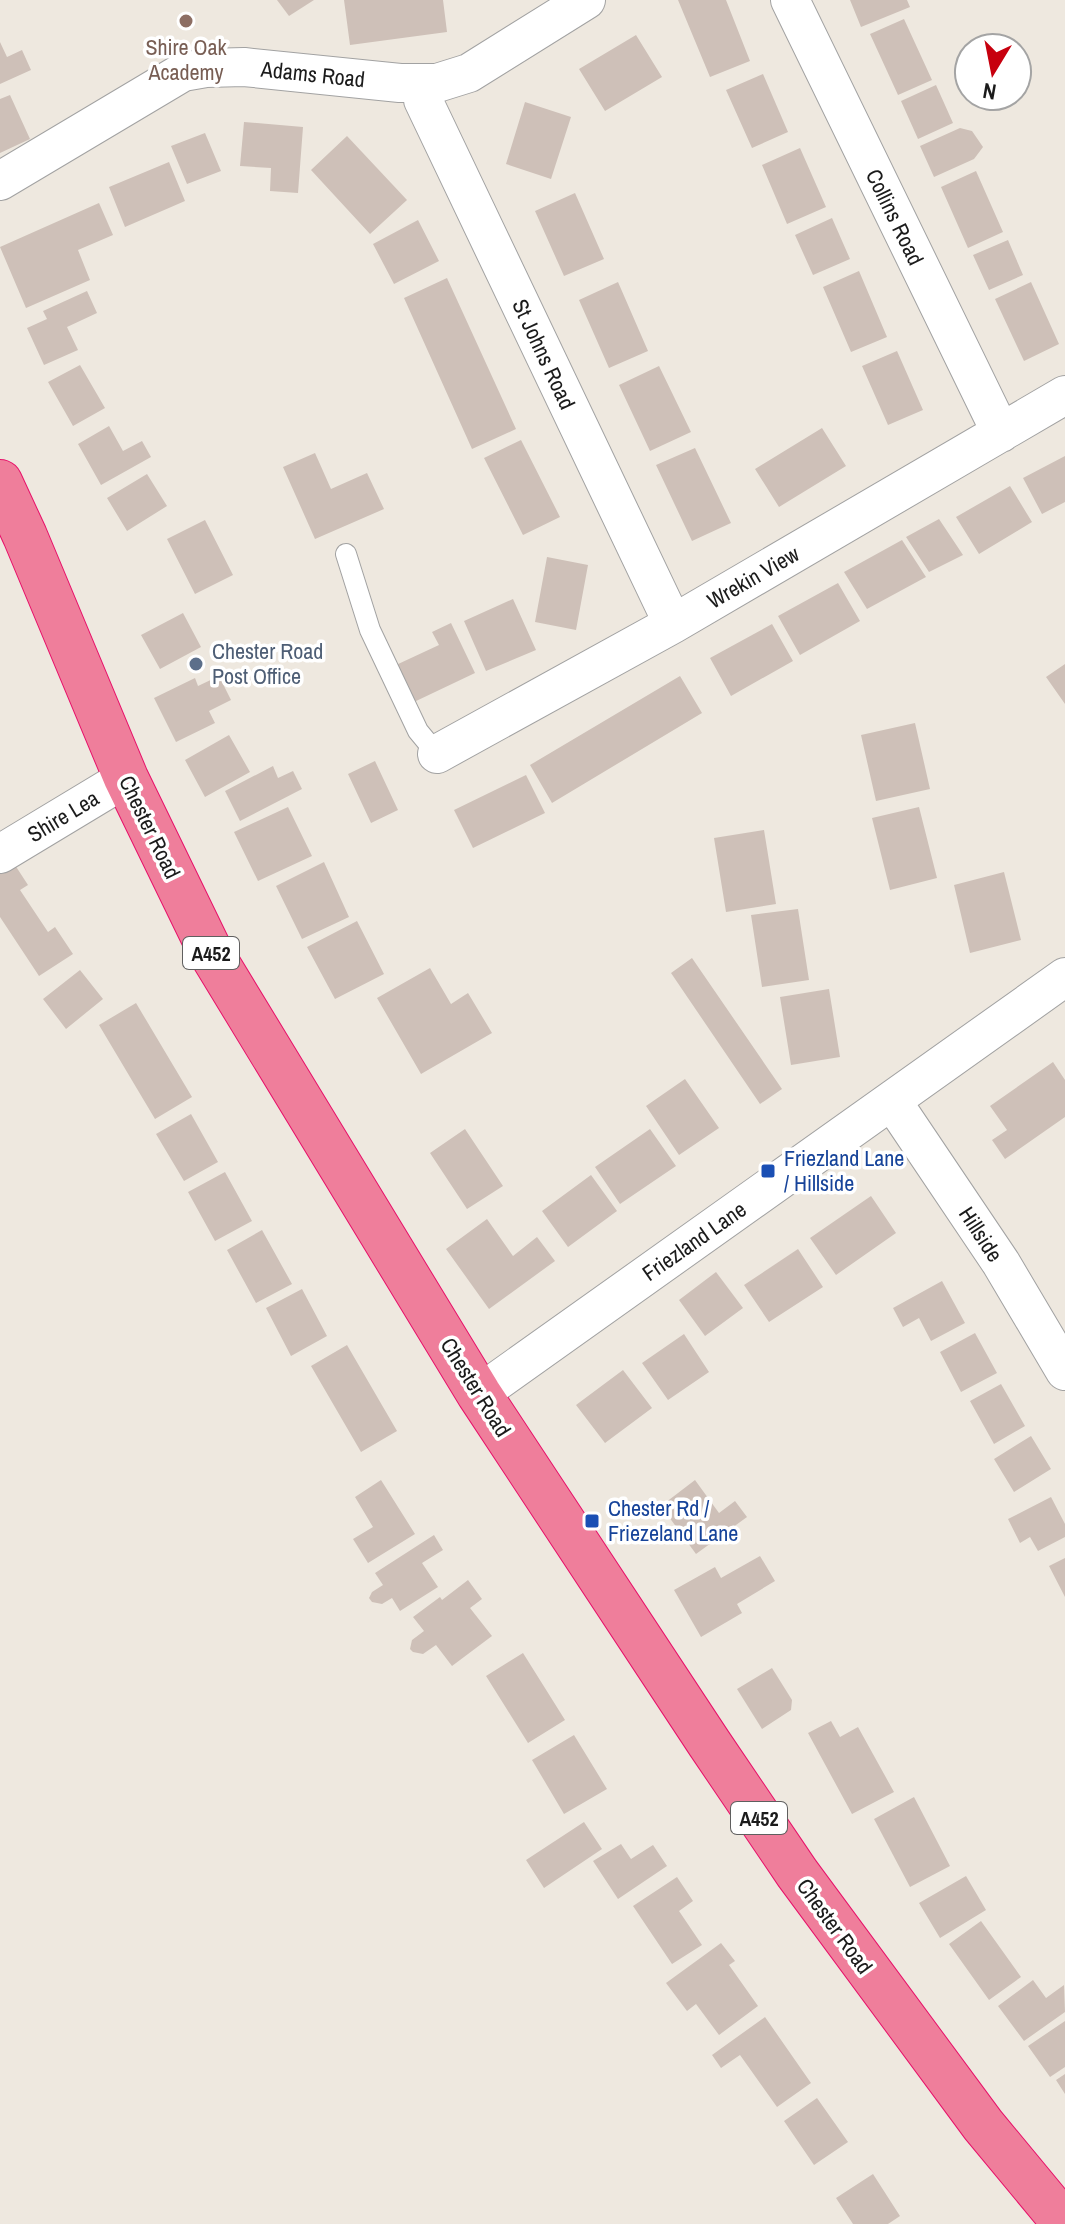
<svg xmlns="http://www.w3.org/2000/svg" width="1065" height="2224" viewBox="0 0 1065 2224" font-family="'Archivo Narrow',sans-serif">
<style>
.building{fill:#cec0b8}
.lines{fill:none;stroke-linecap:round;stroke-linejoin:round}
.lane-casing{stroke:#a2a2a2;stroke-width:22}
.street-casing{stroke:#a2a2a2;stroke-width:40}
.highway-casing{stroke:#e7116a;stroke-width:46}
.lane{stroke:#fff;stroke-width:20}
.street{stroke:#fff;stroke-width:38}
.highway{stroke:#ef7e9b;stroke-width:44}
.education-dot{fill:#8d6e63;stroke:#fff;stroke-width:3}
.service-dot{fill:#5c6f8a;stroke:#fff;stroke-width:3}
.transit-dot{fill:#1a4fb4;stroke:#fff;stroke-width:3}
.labels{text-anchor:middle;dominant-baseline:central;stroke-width:7;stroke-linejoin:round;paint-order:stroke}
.shield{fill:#fff;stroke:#5f5f5f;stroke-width:2}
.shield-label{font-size:20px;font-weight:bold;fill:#1b1b1b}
.education-label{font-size:22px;fill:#785e54;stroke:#fff}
.street-label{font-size:22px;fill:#1b1b1b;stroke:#fff}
.service-label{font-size:22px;fill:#4e5e75;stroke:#fff;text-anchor:start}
.transit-label{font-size:22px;fill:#164399;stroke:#fff;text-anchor:start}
</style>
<rect width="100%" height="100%" fill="#eee8df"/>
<!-- building -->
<path class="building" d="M277 0H314L289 16Z
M344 0H443L447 32 350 45Z
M678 0H726L750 61 710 77Z
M850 0H907L910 7 861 27Z
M904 19 932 80 898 95 870 34Z
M636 35 662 77 605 111 579 69Z
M0 42 7 57 22 50 31 70 0 84Z
M763 74 788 132 752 148 726 90Z
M936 85 953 123 918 139 901 101Z
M10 95 30 139 0 153V99Z
M525 102 571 117 551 179 506 164Z
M244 122 303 127 298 193 270 191 271 168 240 166Z
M960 128 972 131 983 147 974 159 934 177 920 146Z
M205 133 221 171 187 184 171 146Z
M347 136 407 200 370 234 311 170Z
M800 148 826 207 787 224 762 165Z
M169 162 185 201 125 227 109 187Z
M976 171 1003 232 968 248 941 187Z
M575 193 604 259 564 276 535 211Z
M99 203 113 235 78 250 90 280 26 308 0 247Z
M832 218 850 259 813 275 795 235Z
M418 220 439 261 394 284 373 244Z
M1008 240 1023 275 989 290 973 255Z
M859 271 887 337 851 352 823 287Z
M447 278 516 429 472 449 404 298Z
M618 282 648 351 609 368 579 300Z
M1031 282 1059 344 1024 361 995 299Z
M87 291 97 313 67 327 78 350 44 365 27 328 47 319 43 311Z
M897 351 923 410 888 425 862 366Z
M80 365 105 408 73 426 48 382Z
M659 366 691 432 650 451 619 385Z
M109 426 123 451 142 441 151 457 101 485 78 444Z
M822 428 846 466 779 507 755 469Z
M521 440 560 517 523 535 484 458Z
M695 448 731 523 692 541 656 465Z
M315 453 331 489 367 473 384 509 315 539 283 467Z
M1065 456V502L1042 514 1023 478Z
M147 474 167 506 127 531 107 498Z
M1010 486 1032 522 979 554 956 517Z
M939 519 963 555 929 572 906 537Z
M205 520 233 575 195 594 167 539Z
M902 540 926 577 867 609 844 572Z
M547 557 588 565 576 630 535 622Z
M838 583 860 621 800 655 778 616Z
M513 599 536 650 486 671 464 621Z
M183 613 201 647 160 669 141 635Z
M451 623 475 673 414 702 396 665 439 645 432 632Z
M772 624 793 661 731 696 710 658Z
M1065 664V704L1046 677Z
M219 676 231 700 209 711 215 723 176 742 154 698 195 678 198 686Z
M680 676 702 713 552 803 530 765Z
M915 723 930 789 876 801 861 735Z
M229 735 250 772 205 797 185 760Z
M375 761 398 810 371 823 348 774Z
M273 766 278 778 293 771 302 789 240 821 225 791Z
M526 775 545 813 473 848 454 810Z
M288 807 312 856 258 881 234 832Z
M919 807 937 878 890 890 872 818Z
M764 830 776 904 726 912 714 838Z
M13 862 28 885 20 890 48 932 55 927 73 954 39 976 0 917V871Z
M324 862 349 917 302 939 276 886Z
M1004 872 1021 940 970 953 954 885Z
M798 909 809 980 762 987 751 915Z
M357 921 384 974 335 999 307 947Z
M692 958 782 1089 760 1104 671 973Z
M430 968 451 1004 468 993 492 1033 421 1074 377 998Z
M80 970 103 999 66 1029 43 999Z
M829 989 840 1057 791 1065 780 997Z
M136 1003 192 1097 155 1119 99 1025Z
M1053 1062 1065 1080V1117L1005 1159 992 1140 1007 1130 990 1106Z
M685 1079 719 1128 679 1155 646 1106Z
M191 1114 218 1162 184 1181 156 1134Z
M465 1129 503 1186 467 1209 430 1153Z
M650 1129 676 1166 620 1204 595 1167Z
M225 1172 252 1221 215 1241 188 1192Z
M591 1175 617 1211 568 1247 542 1211Z
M871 1196 896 1233 836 1275 810 1238Z
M487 1219 513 1256 537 1237 555 1261 489 1309 446 1249Z
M262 1230 292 1284 256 1303 227 1250Z
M798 1249 823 1287 769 1322 744 1285Z
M716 1272 743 1308 705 1336 679 1300Z
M942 1281 965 1323 931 1341 919 1318 903 1327 893 1308Z
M302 1289 327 1336 291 1356 266 1308Z
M975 1333 997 1373 961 1392 940 1352Z
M684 1334 709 1372 668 1400 642 1363Z
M347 1345 397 1431 361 1452 311 1366Z
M623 1370 652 1408 605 1443 576 1405Z
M1001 1384 1025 1426 994 1444 970 1401Z
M1031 1436 1051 1469 1014 1492 994 1459Z
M381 1480 415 1534 368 1563 353 1539 373 1527 355 1497Z
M695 1480 719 1513 735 1501 747 1517 696 1554 661 1506Z
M1051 1497 1065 1524V1537L1038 1551 1030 1537 1020 1543 1008 1519Z
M434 1535 443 1550 422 1563 438 1587 400 1611 392 1598 382 1604 372 1602 369 1598 372 1592 383 1585 375 1573Z
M760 1556 775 1581 737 1604 742 1613 701 1637 674 1590 715 1567 721 1578Z
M1065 1558V1597L1049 1566Z
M468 1580 482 1599 470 1608 492 1636 452 1666 436 1645 423 1654 413 1652 410 1649 412 1640 424 1631 413 1617 440 1597 442 1600Z
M523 1653 565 1720 528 1743 486 1676Z
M772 1668 792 1700 791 1710 762 1729 737 1689Z
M831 1721 840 1737 858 1727 894 1792 852 1814 808 1733Z
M574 1735 607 1789 564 1814 532 1760Z
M914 1797 950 1866 910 1887 874 1819Z
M584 1822 602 1849 544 1888 526 1860Z
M621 1844 631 1859 653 1845 667 1866 618 1899 593 1861Z
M966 1876 986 1910 940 1938 919 1903Z
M677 1877 693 1901 679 1911 702 1945 672 1964 633 1906Z
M981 1921 1021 1977 989 2000 949 1944Z
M721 1943 735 1961 729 1965 758 2006 719 2035 696 2004 687 2011 666 1983Z
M1033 1980 1046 1998 1064 1985 1065 2012 1024 2041 998 2006Z
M765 2017 811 2083 777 2107 740 2055 721 2068 712 2055Z
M1065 2021V2067L1050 2077 1028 2046Z
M1065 2074V2094L1056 2080Z
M817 2098 848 2142 814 2165 784 2121Z
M873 2174 900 2216 888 2224H853L836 2198Z"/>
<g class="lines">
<!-- lane casing -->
<g class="lane-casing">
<path id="lane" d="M346 554 370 630 418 731 437 754"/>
</g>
<!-- street casing -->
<g class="street-casing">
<path id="street" d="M790 0 1001 433
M422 83 423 100 673 624
M0 181 183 72 206 68 244 67 400 83H437L469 73 586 0
M437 754 673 624 1065 395
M0 854 126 778
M892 1101 1001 1263 1065 1371
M479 1394 1065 977"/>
</g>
<!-- highway casing -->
<g class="highway-casing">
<path id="highway" d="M0 482 25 536 126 778 211 953 479 1394 709 1743 797 1873 983 2125 1065 2224"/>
</g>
<!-- lane -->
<use href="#lane" class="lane"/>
<!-- street -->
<use href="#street" class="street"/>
<!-- highway -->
<use href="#highway" class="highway"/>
</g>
<!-- markers -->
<circle class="education-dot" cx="186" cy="21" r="8"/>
<circle class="service-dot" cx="196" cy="664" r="8"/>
<g class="transit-dot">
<rect x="760" y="1163" width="16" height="16" rx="4"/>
<rect x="584" y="1513" width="16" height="16" rx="4"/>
</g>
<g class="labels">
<!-- shield labels -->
<g class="shield">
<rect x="183" y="937" width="56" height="32" rx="6"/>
<rect x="731" y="1802" width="56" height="32" rx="6"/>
</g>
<g class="shield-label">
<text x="211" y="953">A452</text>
<text x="759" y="1818">A452</text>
</g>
<!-- education labels -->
<g class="education-label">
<text x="186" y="47">Shire Oak<tspan x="186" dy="25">Academy</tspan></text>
</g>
<!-- street labels -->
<g class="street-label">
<text transform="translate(313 74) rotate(6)">Adams Road</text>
<text transform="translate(895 217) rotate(64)">Collins Road</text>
<text transform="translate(544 354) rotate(65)">St Johns Road</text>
<text transform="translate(753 577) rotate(-30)">Wrekin View</text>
<text transform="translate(63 816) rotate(-31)">Shire Lea</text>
<text transform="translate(150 827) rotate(64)">Chester Road</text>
<text transform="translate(981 1234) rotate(57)">Hillside</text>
<text transform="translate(694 1241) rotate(-35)">Friezland Lane</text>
<text transform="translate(476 1387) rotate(58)">Chester Road</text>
<text transform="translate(835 1926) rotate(54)">Chester Road</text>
</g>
<!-- service labels -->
<g class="service-label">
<text x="212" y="651">Chester Road<tspan x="212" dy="25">Post Office</tspan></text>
</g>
<!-- transit labels -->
<g class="transit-label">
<text x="784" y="1158">Friezland Lane<tspan x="784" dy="25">/ Hillside</tspan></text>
<text x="608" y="1508">Chester Rd /<tspan x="608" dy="25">Friezeland Lane</tspan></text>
</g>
</g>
<!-- north arrow -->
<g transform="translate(993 72) rotate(190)"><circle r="38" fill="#ffffff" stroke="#a4a4a4" stroke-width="2"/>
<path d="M0-6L14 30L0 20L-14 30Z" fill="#c7000e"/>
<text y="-12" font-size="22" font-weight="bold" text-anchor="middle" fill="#1b1b1b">N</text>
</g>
</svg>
